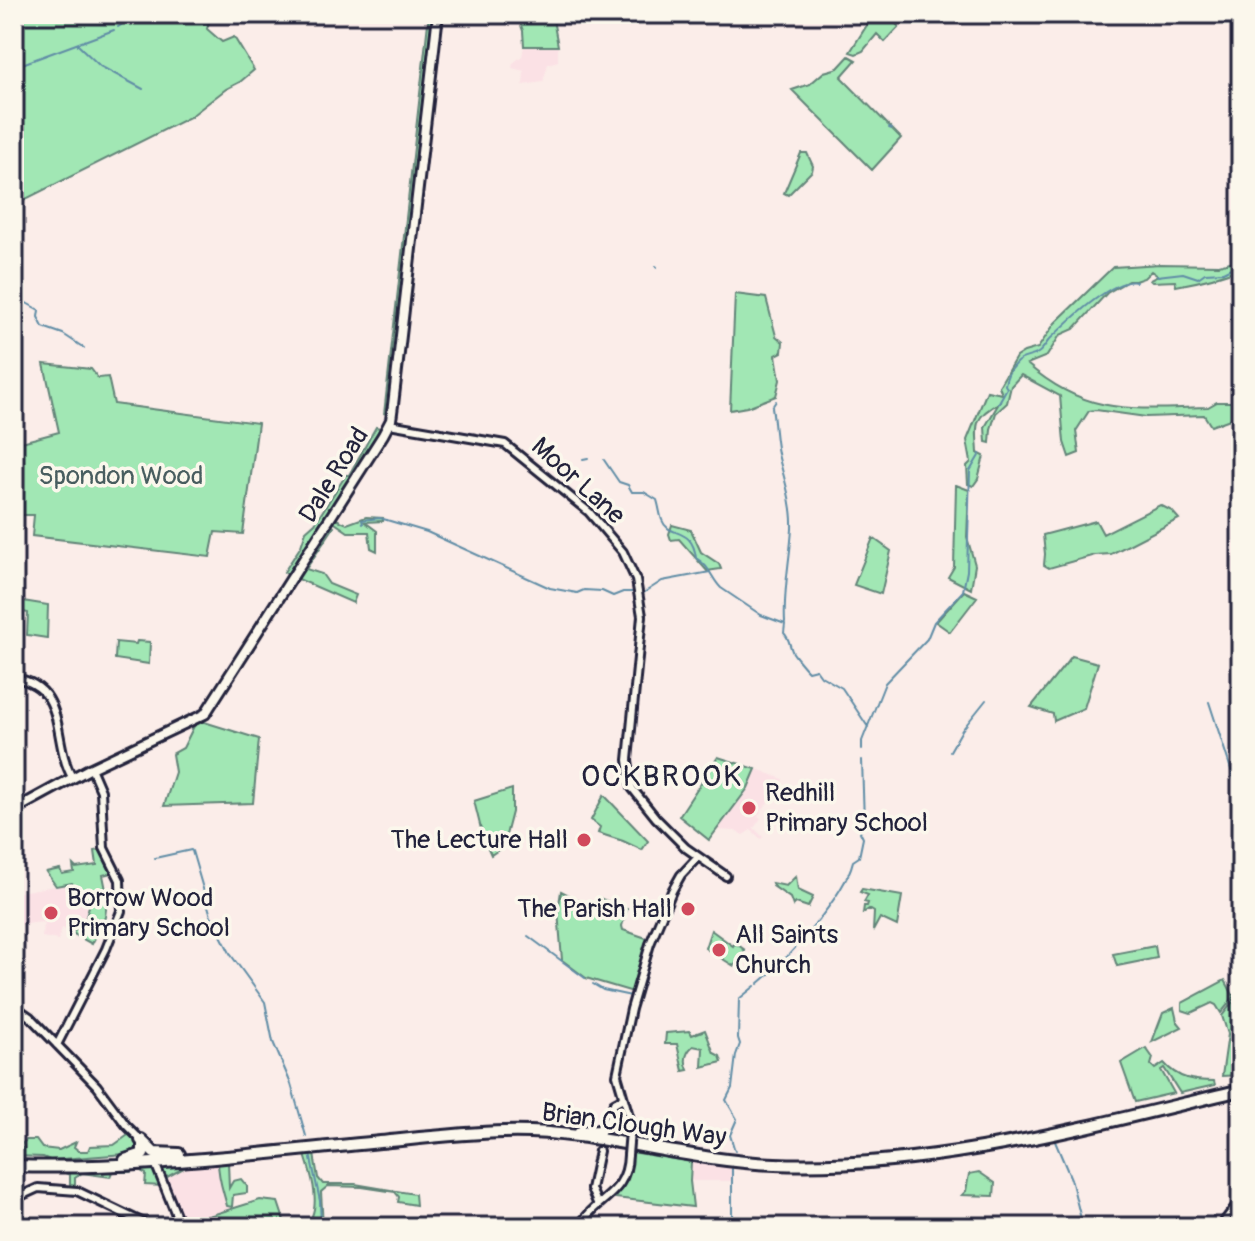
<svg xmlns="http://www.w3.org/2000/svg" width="1255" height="1241" viewBox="0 0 1255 1241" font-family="Pangolin,sans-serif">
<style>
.built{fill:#fbe1e5}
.green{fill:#a1e7b4;stroke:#628478;stroke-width:2}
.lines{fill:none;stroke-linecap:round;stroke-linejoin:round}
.stream{stroke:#618da6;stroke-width:2}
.secondary-casing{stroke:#22223b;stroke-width:12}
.primary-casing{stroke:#22223b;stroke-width:14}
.highway-casing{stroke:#22223b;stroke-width:16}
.secondary{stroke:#fbf7ec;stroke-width:6}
.primary{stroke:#fbf7ec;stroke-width:8}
.highway{stroke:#fbf7ec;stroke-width:10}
.secondary-bridge-casing{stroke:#22223b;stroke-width:12;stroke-linecap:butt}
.secondary-bridge{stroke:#fbf7ec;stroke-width:6}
.poi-dot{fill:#d1495b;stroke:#fbf7ec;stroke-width:3}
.labels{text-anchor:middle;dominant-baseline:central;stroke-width:7;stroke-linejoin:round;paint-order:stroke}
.street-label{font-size:26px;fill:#22223b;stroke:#fbf7ec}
.park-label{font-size:26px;fill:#485d5f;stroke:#fbf7ec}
.poi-label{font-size:26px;fill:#22223b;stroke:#fbf7ec;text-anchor:start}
.quarter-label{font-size:30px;letter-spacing:2px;fill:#22223b;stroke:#fbf7ec}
</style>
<rect width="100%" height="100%" fill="#fbede9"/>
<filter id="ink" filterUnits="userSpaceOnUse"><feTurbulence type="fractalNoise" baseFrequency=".0125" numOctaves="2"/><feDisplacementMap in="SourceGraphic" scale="16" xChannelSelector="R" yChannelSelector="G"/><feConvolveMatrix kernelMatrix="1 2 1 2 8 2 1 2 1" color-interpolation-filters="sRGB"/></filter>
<g filter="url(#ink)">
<!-- built -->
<path class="built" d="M524 46H558V61L548 64 543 82 523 85 524 71 512 68 513 63 522 56Z
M757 769 783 779 776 795 770 799 758 816 761 818 754 828 763 837 761 839 751 830 743 835 735 831 717 830 748 788Z
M72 883 89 906 86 921 72 933 62 928 58 940 42 937 44 922 14 925V893Z
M221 1161 230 1210 183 1224 166 1177 191 1164Z
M691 1162 731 1168V1181H690Z"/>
<!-- green -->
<path class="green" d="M14 14H211L207 29 222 42 234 37 254 70 240 82 226 89 190 117 14 205Z
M429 14H435L391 399 384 414Z
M517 14H552L558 46H524L523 31Z
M874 14H887L899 27 885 42 877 34 863 51 856 54 850 52Z
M849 56 856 60 841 77 901 138 872 170 792 90 810 84 824 72 838 68Z
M801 153H807L813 166 812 171 788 195 784 193Z
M1241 259V268C1220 277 1199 282 1176 286L1175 281 1152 282 1150 280 1158 276 1151 271 1144 278 1135 281H1128L1107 293 1074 329 1060 335 1047 356 1027 364C1088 417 1134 409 1208 407L1217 402H1241V415L1211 426 1204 415 1146 417 1096 410 1089 411 1076 431 1079 453 1069 457 1064 442 1060 396 1021 375 1011 386 1007 403 996 413 991 429 990 443 986 442 985 427 999 403C971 418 977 427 978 453L984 456 978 479 973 486 968 484 967 466 971 462 967 440 987 391 1002 394 999 386 1016 357 1024 352 1038 348 1055 323 1113 267 1160 264 1219 265Z
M735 294 766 298 776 336 783 342 782 352 776 355 780 380 776 396 747 407 730 410Z
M44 364 91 369 98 378 108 377 114 404 258 423 243 534 215 532 210 557 32 536 34 515H14V444L59 432Z
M376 427 380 428 367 453 290 576 284 572 301 546 306 531 315 523 346 475H349Z
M956 485 969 490 967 537 975 565 971 589 948 577 954 567Z
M1160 505 1172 511 1179 519 1111 554 1095 555 1049 568 1044 565 1045 554 1043 535 1096 521 1103 534Z
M366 517 383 518V521L365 522 377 531V551L371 548 369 532H348L332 521 334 518 347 524Z
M330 524 334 527 306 569 322 574 329 584 356 595 353 603 296 578Z
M672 525 691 530 701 552 719 564 721 569 707 571 679 539 671 540 669 534Z
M873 538 891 551 881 594 854 585Z
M964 591 977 597 950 632 936 622Z
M23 601 48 605 47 638 27 635 28 613 23 612Z
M137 641 150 642 149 664 115 659 116 642 136 644Z
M1072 656 1098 663 1084 708 1054 721 1053 714 1031 707Z
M201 721 259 739 253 803 164 806 175 772 172 754 183 748 196 722Z
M718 757 756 769 748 788 709 840 679 816Z
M512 789V812L506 835 510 842 491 855 483 837 474 801Z
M604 795 648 841 642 850 623 841 598 833 600 827 591 820Z
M99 850 103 851 115 872 103 875 107 895H120V900L107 901 105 917 92 944 72 933 85 921 89 906 72 883 56 886 46 872 60 869 62 874 74 872 73 865 76 868 97 865 95 851Z
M796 876 798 890 813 897 808 907 796 903 793 906 790 898 773 886 772 883 786 886Z
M862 889 902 896 897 926 880 918 873 931 874 912 869 909 863 913 864 906H867L868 903 864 902 868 895 860 892Z
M561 891 599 911V898L627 909 622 926 623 930 649 939 633 992 586 978 562 960 558 911Z
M711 930 733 946 735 943 745 950 734 966 705 948Z
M1155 946 1157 958 1117 966 1113 954Z
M1225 980 1234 997 1221 1013 1216 1005 1212 1003 1191 1013 1182 1010V1003Z
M1235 999 1241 1012V1075L1222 1076 1228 1034 1222 1016Z
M1174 1008 1177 1021 1182 1027 1152 1042 1163 1013Z
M705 1030 714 1053 720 1056 722 1062 702 1067 703 1048 693 1046C685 1053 684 1061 688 1070L683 1071 677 1044H665L666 1033 690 1031 692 1035Z
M1146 1048 1153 1058 1151 1065 1155 1069 1164 1063C1178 1079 1193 1081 1214 1081L1215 1085 1180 1093 1164 1068 1161 1070 1174 1093 1135 1102 1121 1063Z
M131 1133 141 1146 137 1153 50 1160 43 1157 14 1156V1148H24L23 1143 26 1140H36L42 1148 59 1150 76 1142 74 1147 79 1151H88L90 1146 114 1145Z
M386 1145 314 1154 318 1178 323 1184H355L415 1194 416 1205 398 1202 399 1197 395 1192 362 1187 328 1186 321 1192 323 1227 310 1226 316 1225 317 1221 312 1216C319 1199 311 1173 305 1155L228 1161 229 1188 233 1181 241 1179 247 1186V1193L233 1195 232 1207 227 1206C223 1190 218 1179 218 1161L191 1164 167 1177 166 1181 159 1171 161 1166Z
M632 1152 691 1162 690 1181 693 1207 615 1198 629 1175Z
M152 1166 162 1186 145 1185 146 1174 137 1169 130 1172H112L110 1177 82 1173 75 1178V1187H70V1175L65 1173 14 1172V1168Z
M979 1172 995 1183 994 1196 962 1195 966 1191 969 1174Z
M260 1200 278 1202 284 1220 278 1227H184L183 1224Z"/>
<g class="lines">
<!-- stream -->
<path class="stream" d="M118 27 138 14
M78 45 100 66 143 89
M14 67 114 30
M889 128 892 129
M656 266 657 267
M1157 276 1183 273 1198 278 1205 273 1223 272 1241 263
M21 300 39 310 38 317 43 327 63 334 84 348
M776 401 772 407C775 424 775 446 780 462 786 484 793 507 792 529 790 560 783 591 785 622
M998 404 1007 388 1005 385C1006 377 1010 369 1016 363 1022 356 1031 358 1038 353 1043 350 1046 343 1050 339 1067 323 1113 277 1136 282
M583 459 588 458
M604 460 619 482 628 485 632 492H644L657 500C659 506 660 515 662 520 669 539 692 525 696 558 710 566 711 578 721 588L761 615 785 624 784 633C789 638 789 643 792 651 794 655 804 667 808 671L816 669 821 676 842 688 868 727
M363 524 362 520 380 518 427 532 550 588 577 593 584 590 602 591 613 596 623 592H635
M642 594 662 581 710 572
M1209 702 1241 800
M862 749V741L885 683 927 639 934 622 963 591 967 571 970 471 980 454
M950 751 962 730 986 700
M192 851 211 916 231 955 265 1002 273 1042 291 1084 306 1136
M155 858 191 850
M528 936 585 978
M593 984 603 990 631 996
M758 984C785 962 845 896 853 861L859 857 863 838 860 832 864 822 862 760
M1054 1139 1071 1179 1083 1227
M735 1151 730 1135 737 1119 726 1100 732 1088 736 1055 740 1044 738 1038 739 999 755 986
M310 1154 320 1201 321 1227
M732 1169V1227"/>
<!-- secondary casing -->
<g class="secondary-casing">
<path id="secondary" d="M389 424 505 444 589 512 623 552 636 580 642 616 628 760 632 788 656 818 686 848 726 876
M14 678C69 686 51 741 72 777
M14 1006 30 1017 97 1086 126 1125 141 1140
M57 1045 106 949 121 911 120 880 104 848 101 791 91 768
M606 1126 614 1103 623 1098
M630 1131 629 1116 617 1075 631 1009 650 944 672 891 681 875 698 857
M155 1163 181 1227
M14 1199 38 1188 77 1191 152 1227
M598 1205 591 1189 599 1151
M579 1227C596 1197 627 1196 628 1155
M1220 1227 1241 1199"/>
</g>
<!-- primary casing -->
<g class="primary-casing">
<path id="primary" d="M14 810 91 768 205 714 383 435 391 420 393 405 438 14"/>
</g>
<!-- highway casing -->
<g class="highway-casing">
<path id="highway" d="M580 1132 599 1131 606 1126
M141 1140 154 1153 179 1154
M125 1160 143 1154V1143
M14 1166C136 1170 259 1153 380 1142 421 1138 463 1133 504 1132 595 1129 684 1161 775 1164 933 1170 1089 1126 1241 1090"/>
</g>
<!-- secondary -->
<use href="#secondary" class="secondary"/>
<!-- primary -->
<use href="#primary" class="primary"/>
<!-- highway -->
<use href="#highway" class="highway"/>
<!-- secondary-bridge casing -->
<g class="secondary-bridge-casing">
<path id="secondary-bridge" d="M628 1155 630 1131"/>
</g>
<!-- secondary-bridge -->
<use href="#secondary-bridge" class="secondary-bridge"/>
</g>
</g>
<!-- markers -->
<g class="poi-dot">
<circle cx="749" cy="808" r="8"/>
<circle cx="584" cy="840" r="8"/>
<circle cx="688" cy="909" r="8"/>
<circle cx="51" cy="913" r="8"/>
<circle cx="719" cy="950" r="8"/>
</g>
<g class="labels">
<!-- street labels -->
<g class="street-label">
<text transform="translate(334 475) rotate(-58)">Dale Road</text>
<text transform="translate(578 481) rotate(42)">Moor Lane</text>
<text transform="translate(634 1125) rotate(8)">Brian Clough Way</text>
</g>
<!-- park labels -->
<g class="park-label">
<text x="121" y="476">Spondon Wood</text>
</g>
<!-- poi labels -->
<g class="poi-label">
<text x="765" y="793">Redhill<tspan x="765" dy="30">Primary School</tspan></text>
<text x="568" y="840" text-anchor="end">The Lecture Hall</text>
<text x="67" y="898">Borrow Wood<tspan x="67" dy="30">Primary School</tspan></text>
<text x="672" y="909" text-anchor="end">The Parish Hall</text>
<text x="735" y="935">All Saints<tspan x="735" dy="30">Church</tspan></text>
</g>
<!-- quarter labels -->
<g class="quarter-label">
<text x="662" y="776">OCKBROOK</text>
</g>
</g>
<!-- margin -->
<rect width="1255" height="1241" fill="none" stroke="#fbf7ec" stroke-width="48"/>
<rect x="24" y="24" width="1207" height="1193" fill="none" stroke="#22223b" stroke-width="3" filter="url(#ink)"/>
</svg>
